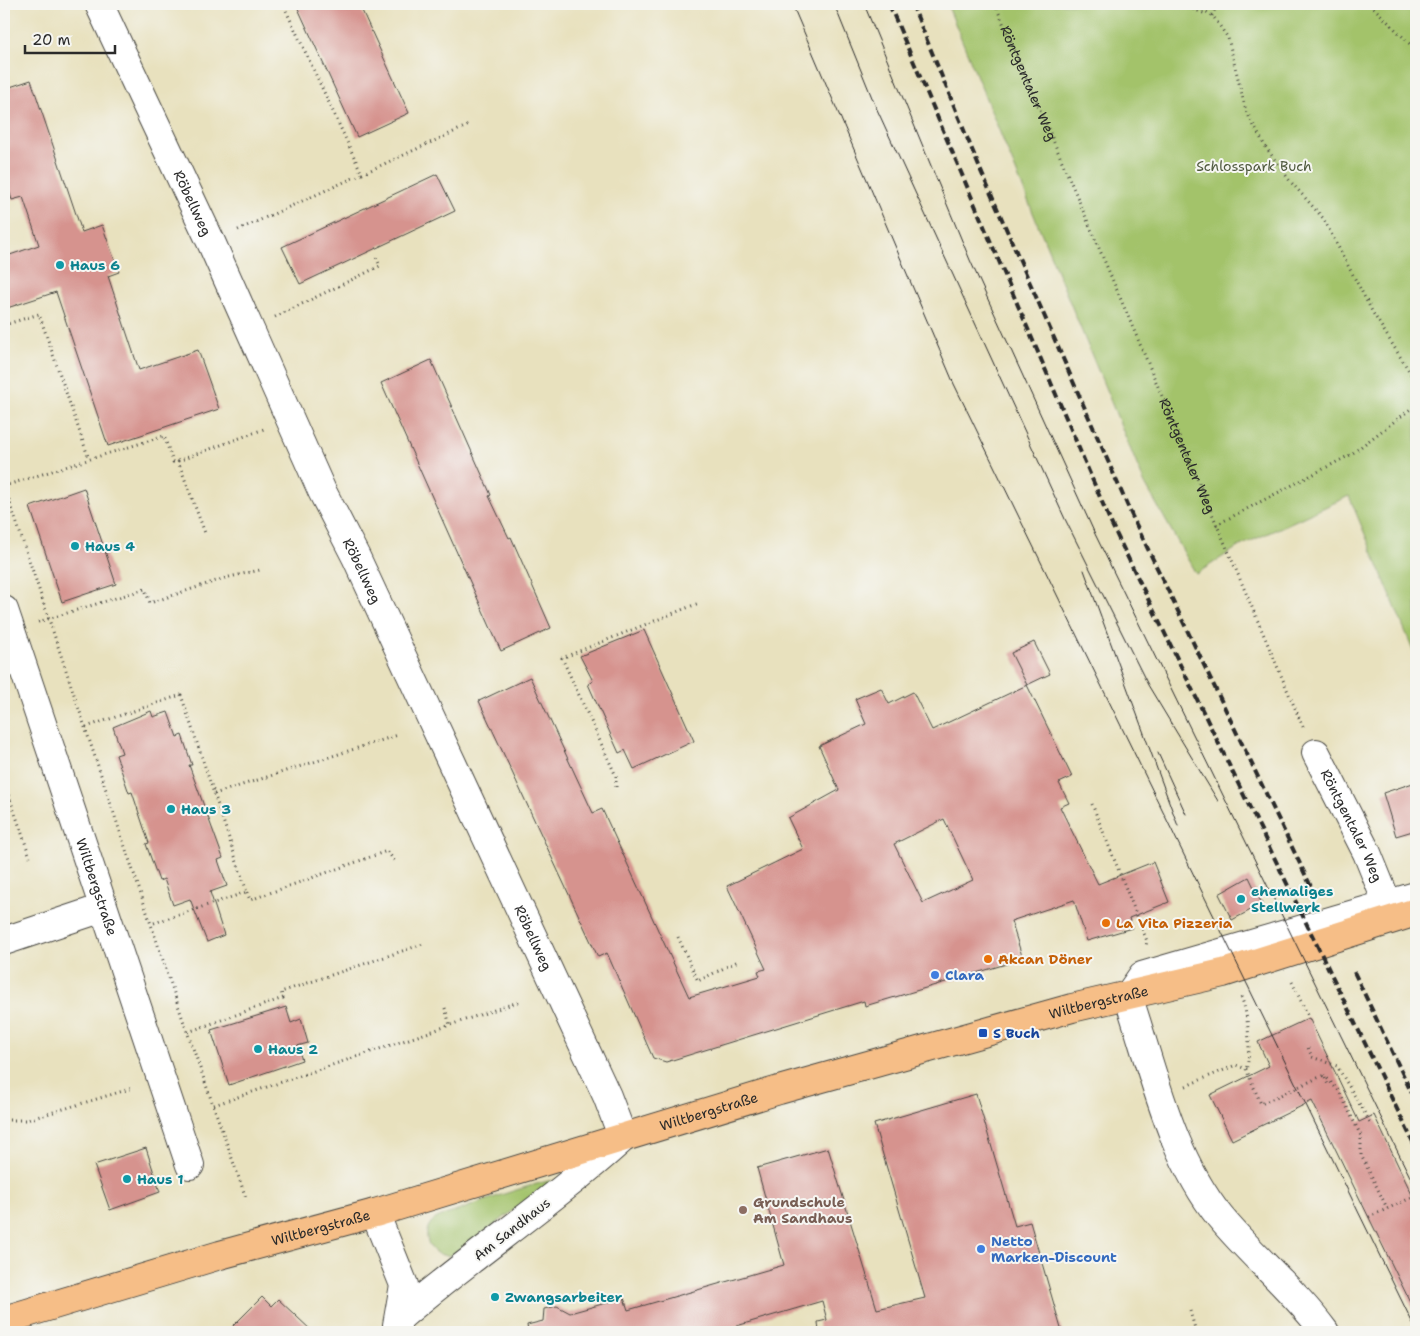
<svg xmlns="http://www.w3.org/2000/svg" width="1420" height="1336" viewBox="0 0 1420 1336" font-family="'Shantell Sans',sans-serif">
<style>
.green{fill:#a3c36b;stroke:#67774b}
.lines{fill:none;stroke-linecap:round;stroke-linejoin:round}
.stream{stroke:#66b2df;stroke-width:9}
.building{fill:#d6938e;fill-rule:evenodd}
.minor-casing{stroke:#474641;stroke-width:30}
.major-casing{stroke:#474641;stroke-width:30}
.path{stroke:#474641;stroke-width:3;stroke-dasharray:1 4;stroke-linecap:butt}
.minor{stroke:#fff;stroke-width:28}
.major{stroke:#f6be87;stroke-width:28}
.tram{stroke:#2b2b2b;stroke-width:1}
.rail{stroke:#2b2b2b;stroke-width:4;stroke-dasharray:8 4;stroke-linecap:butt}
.culture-dot{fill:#0f9aa8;stroke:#f6f6f2;stroke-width:2}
.food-dot{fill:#e8710a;stroke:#f6f6f2;stroke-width:2}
.shop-dot{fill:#3f7fe0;stroke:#f6f6f2;stroke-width:2}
.transit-dot{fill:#1a4fb4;stroke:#f6f6f2;stroke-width:2}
.education-dot{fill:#8d6e63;stroke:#f6f6f2;stroke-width:2}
.labels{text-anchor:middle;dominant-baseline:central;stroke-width:4;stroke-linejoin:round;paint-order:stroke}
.street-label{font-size:14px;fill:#2b2b2b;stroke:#f6f6f2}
.park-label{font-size:14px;fill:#4f593e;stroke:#f6f6f2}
.culture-label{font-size:14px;font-weight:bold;fill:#0d838f;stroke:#f6f6f2;text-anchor:start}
.food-label{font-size:14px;font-weight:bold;fill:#c56008;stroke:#f6f6f2;text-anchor:start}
.shop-label{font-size:14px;font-weight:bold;fill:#366cbe;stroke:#f6f6f2;text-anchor:start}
.transit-label{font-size:14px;font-weight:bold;fill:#164399;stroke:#f6f6f2;text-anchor:start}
.education-label{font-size:14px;font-weight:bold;fill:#785e54;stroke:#f6f6f2;text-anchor:start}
</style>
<rect width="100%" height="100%" fill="#f6f6f2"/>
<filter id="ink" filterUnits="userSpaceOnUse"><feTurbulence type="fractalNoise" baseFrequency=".02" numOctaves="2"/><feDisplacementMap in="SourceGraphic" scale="10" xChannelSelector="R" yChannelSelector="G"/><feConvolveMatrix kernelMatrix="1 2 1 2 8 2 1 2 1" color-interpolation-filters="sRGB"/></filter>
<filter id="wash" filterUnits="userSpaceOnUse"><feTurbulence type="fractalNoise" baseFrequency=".0096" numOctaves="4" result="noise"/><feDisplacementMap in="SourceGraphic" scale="20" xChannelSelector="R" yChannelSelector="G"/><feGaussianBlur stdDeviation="1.12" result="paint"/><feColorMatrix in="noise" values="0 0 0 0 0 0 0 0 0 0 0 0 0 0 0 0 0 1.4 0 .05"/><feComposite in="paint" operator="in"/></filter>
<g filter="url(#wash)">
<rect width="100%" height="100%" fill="#e8e1be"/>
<!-- green -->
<path class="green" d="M947 4H1416V657L1349 496 1238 547 1196 574 1144 482Z
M548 1181H552L455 1255C446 1256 437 1256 431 1248 425 1239 425 1227 434 1220 439 1216 449 1214 455 1212 486 1200 516 1189 548 1181Z"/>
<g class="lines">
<!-- stream -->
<path class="stream" d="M1411 4 1416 9"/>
</g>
<g id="blocks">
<!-- building -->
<path class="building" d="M296 4H359L409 113 357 137Z
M31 80 82 232 102 225 119 272 108 276 139 370 198 350 219 409 108 446 56 292 4 309V257L39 245 23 197 12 200 4 175V89Z
M437 174 455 211 300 284 282 247Z
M431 360 491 495 489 496 509 538 511 537 551 628 501 651 381 383Z
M84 488 116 584 62 602 30 507Z
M644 630 694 741 634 769 625 750 619 753 588 684 593 681 580 656Z
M1034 642 1050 674 1027 685 1011 653Z
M530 677 593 813 602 809 689 997 760 976 758 971 766 969 727 886 803 849 788 818 839 790 819 746 866 724 855 699 881 688 889 704 913 692 932 730 1027 685 1072 777 1059 783 1069 803 1060 807 1098 884 1153 862 1169 902 1129 918 1132 928 1087 941 1074 900 1011 921 1023 959 865 1006 864 1001 666 1062 653 1058 607 953 598 957 479 701ZM944 819 973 880 923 903 894 844Z
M151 711 153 717 168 712 177 737 182 735 192 765H189L223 858 218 860 227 886 210 892 224 935 207 942 190 899 173 905 164 879 159 881 146 844 149 843 132 792 129 793 116 755 122 753 113 727Z
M1416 782V830L1396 836 1383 793Z
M1249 877 1262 904 1232 920 1219 894Z
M286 1007 291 1023 301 1019 308 1043 297 1046 302 1060 229 1085 211 1030Z
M1309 1018 1359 1122 1374 1115 1416 1203V1314L1312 1101 1232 1140 1210 1095 1269 1066 1258 1042Z
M976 1094 1015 1226 1030 1222 1062 1332H819L818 1322 827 1320 822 1301 716 1332H528L527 1325 543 1321 544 1309 557 1306 570 1313 624 1298 628 1310 784 1265 757 1168 828 1148 877 1309 925 1298 874 1124Z
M146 1148 160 1192 110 1210 94 1165Z
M262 1297 271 1306 278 1299 313 1332H227Z"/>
</g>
</g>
<g filter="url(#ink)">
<use href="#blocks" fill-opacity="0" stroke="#474641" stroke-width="1"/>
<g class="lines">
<!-- minor casing -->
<g class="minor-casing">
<g id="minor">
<path id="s2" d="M99 4 211 242 322 491 356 557 607 1096 623 1138C552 1202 473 1255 400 1317"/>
<path id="s3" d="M4 610 190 1165"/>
<path id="s4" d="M1316 753 1367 853 1388 905"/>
<path d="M4 941 103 908"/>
<path d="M375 1213 404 1285 397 1325"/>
<path d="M1325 1332C1294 1290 1253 1257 1220 1217 1170 1155 1153 1070 1128 996L1142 976 1416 896"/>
</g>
</g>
<!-- major casing -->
<g class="major-casing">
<g id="major">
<path id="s5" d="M4 1320 220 1255 375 1213 779 1090 1072 1008 1223 973 1416 912"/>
</g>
</g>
<!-- path -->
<g class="path">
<path id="s1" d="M995 4 1303 727"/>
<path d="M1179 4 1206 14"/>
<path d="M1194 4 1213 16 1228 38 1246 111 1265 146 1290 181 1323 218 1373 313 1416 382"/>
<path d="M1370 4 1416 50"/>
<path d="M1212 16 1217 4"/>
<path d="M362 174 469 125"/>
<path d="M4 219 7 231"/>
<path d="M238 230 362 174 283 4"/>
<path d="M275 317 380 266 376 257"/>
<path d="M4 325 39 314 89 459"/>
<path d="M178 461 264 429"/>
<path d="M4 485 183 1020 246 1198"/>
<path d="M4 486 164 436 173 462 178 461 205 533"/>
<path d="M1216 525 1350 455 1416 405"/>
<path d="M38 622 145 589 150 603 225 578 260 570"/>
<path d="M86 727 181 695 247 892 151 924"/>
<path d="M4 781 30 857"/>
<path d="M616 787V776L562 658 699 603"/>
<path d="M214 794 398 735"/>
<path d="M1092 804 1147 941 1146 946"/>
<path d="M247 892 250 900 387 851 396 863"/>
<path d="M678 937 698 981 738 961"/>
<path d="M1292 982 1309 1018"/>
<path d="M1241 997C1248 1011 1252 1054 1246 1069"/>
<path d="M445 1008 450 1025"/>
<path d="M188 1032 283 998 281 992 423 944"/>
<path d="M1308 1048 1312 1057 1337 1066 1370 1122"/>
<path d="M1324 1075 1339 1091 1361 1136V1155L1387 1208"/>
<path d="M1325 1078 1329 1087"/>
<path d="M1186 1086 1236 1065 1246 1069 1261 1104 1324 1075"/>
<path d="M214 1105 518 1002"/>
<path d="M4 1120H27L133 1088"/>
<path d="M1369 1217 1413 1197"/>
<path d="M1190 1311 1196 1332"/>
</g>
<!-- minor -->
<use href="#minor" class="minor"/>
<!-- major -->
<use href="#major" class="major"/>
<!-- tram -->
<path class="tram" d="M792 4 954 384 1416 1330
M834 4 875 105 1065 519 1148 685 1218 801
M864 4 970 260 1095 534 1416 1189
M1084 570 1178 826
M1158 753 1186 814"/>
<!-- rail -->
<path class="rail" d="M889 4 1111 523 1416 1148
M912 4 980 169 1132 516 1317 899
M1354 972 1416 1102"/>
</g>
</g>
<!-- markers -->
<g class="culture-dot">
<circle cx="60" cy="265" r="5"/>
<circle cx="75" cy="546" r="5"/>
<circle cx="171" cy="809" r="5"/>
<circle cx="1241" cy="899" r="5"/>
<circle cx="258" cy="1049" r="5"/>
<circle cx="127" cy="1179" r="5"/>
<circle cx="495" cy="1297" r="5"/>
</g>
<g class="food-dot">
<circle cx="1106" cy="923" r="5"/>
<circle cx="988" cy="959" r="5"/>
</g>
<g class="shop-dot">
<circle cx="935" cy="975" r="5"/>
<circle cx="981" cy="1249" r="5"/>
</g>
<rect class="transit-dot" x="978" y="1028" width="10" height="10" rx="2.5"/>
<circle class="education-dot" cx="743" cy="1210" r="5"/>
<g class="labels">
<!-- street labels -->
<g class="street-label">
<text stroke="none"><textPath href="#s1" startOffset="86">Röntgentaler Weg</textPath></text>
<text stroke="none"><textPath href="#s2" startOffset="220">Röbellweg</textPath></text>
<text stroke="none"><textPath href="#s1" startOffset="491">Röntgentaler Weg</textPath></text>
<text stroke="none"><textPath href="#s2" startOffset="625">Röbellweg</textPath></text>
<text stroke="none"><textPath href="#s4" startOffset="81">Röntgentaler Weg</textPath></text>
<text stroke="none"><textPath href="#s3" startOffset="292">Wiltbergstraße</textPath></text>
<text stroke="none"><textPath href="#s2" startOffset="1030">Röbellweg</textPath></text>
<text stroke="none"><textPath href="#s5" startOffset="1140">Wiltbergstraße</textPath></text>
<text stroke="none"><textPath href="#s5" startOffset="735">Wiltbergstraße</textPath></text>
<text stroke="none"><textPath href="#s5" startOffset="330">Wiltbergstraße</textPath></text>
<text transform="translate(512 1229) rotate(-38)">Am Sandhaus</text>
</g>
<!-- park labels -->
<g class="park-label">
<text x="1254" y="166">Schlosspark Buch</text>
</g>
<!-- culture labels -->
<g class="culture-label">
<text x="70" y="265">Haus 6</text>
<text x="85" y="546">Haus 4</text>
<text x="181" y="809">Haus 3</text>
<text x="1251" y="891">ehemaliges<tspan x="1251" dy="16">Stellwerk</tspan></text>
<text x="268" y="1049">Haus 2</text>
<text x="137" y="1179">Haus 1</text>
<text x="505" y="1297">Zwangsarbeiter</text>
</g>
<!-- food labels -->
<g class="food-label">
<text x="1116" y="923">La Vita Pizzeria</text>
<text x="998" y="959">Akcan Döner</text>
</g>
<!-- shop labels -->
<g class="shop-label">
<text x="945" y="975">Clara</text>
<text x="991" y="1241">Netto<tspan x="991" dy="16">Marken-Discount</tspan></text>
</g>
<!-- transit labels -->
<g class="transit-label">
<text x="993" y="1033">S Buch</text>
</g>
<!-- education labels -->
<g class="education-label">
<text x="753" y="1202">Grundschule<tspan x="753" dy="16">Am Sandhaus</tspan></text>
</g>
</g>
<!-- margin -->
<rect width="1420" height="1336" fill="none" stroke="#f6f6f2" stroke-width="20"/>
<!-- scale -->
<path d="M25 45v8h90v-8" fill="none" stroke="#2b2b2b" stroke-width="2.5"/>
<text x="32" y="45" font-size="15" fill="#2b2b2b" stroke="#f6f6f2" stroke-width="4" paint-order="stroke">20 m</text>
</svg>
